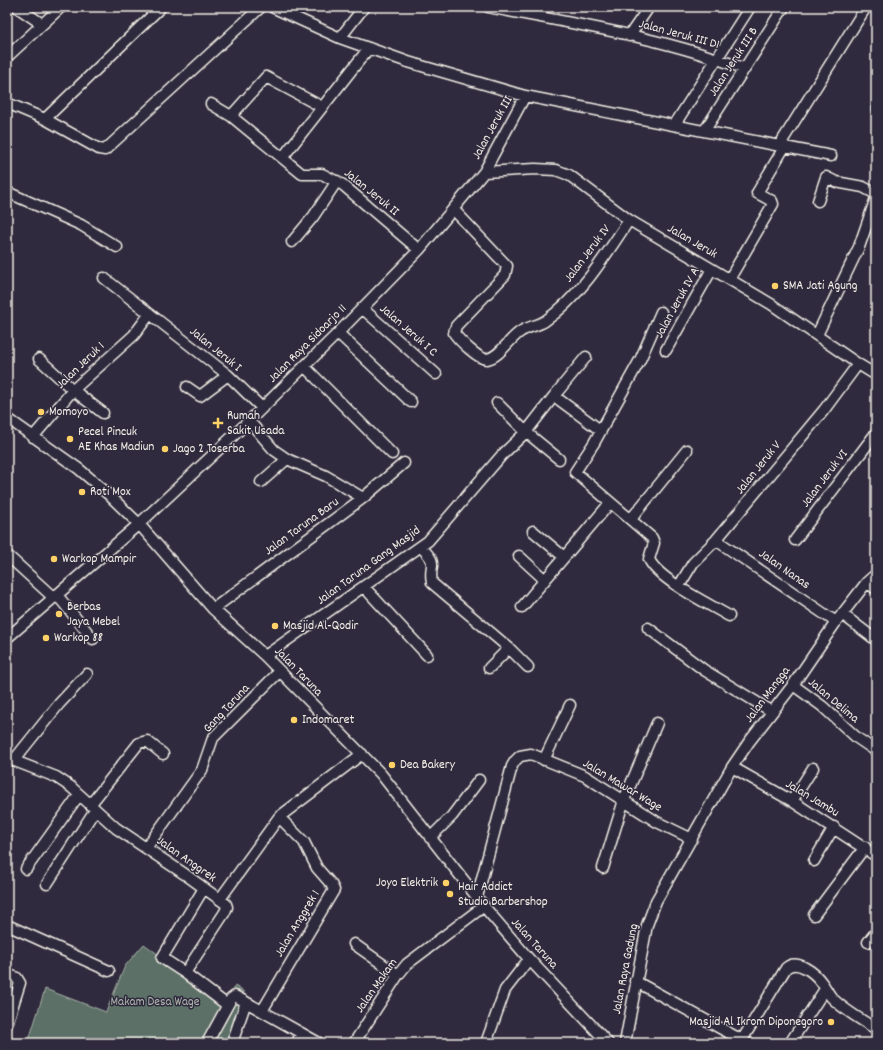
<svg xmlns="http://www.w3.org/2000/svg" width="883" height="1050" viewBox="0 0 883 1050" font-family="Dekko,sans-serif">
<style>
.green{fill:#5c6f67;stroke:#a8b0a8}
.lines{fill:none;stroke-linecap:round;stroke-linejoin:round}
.stream{stroke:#919ba6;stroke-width:3}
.minor-casing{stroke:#f4f1e8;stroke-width:13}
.minor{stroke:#2f2a3d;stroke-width:10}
.poi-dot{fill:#ffd166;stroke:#2f2a3d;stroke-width:1.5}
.labels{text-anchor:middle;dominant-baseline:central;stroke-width:3;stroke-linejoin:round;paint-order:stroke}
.street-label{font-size:13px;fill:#f4f1e8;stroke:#2f2a3d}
.poi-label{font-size:13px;fill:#f4f1e8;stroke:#2f2a3d;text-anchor:start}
.park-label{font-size:13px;fill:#b0b6ae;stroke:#2f2a3d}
</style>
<rect width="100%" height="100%" fill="#2f2a3d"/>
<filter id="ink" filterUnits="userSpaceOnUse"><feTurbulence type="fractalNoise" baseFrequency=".025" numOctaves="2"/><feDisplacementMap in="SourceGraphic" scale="8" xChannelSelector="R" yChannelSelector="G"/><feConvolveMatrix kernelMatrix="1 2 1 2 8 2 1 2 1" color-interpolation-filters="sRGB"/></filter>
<g filter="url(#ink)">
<!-- green -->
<path class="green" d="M144 944 226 1004 235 986 244 992 228 1043H28L45 989 106 1012 125 966Z"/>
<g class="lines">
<!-- stream -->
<path class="stream" d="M876 104 872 108 876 124"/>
<!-- minor casing -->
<g class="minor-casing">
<path id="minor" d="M17 7 42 24
M272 7 340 38 408 62 525 96 831 156
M488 7C573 24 663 37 745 69
M629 36 649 7
M340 38 364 7
M7 57 61 7
M7 103 45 119 99 149 105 150 261 7
M211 104 231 116 302 174H322L343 185 419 250
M231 116 266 77 322 107
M45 119 161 7
M675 124 750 7
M705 130 784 7
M779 146 866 7
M283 157 369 48
M484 172 535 169 556 170 569 175 629 220 771 304 858 364 876 375
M7 192 81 225 117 247
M818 201 826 177 836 182 863 187 876 194
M454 210 507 266 505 275 456 326 454 333C459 340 479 360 487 359 500 357 509 339 520 332 527 327 537 326 545 321 580 297 606 255 629 220
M292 242 313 217 337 181
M104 278 228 375 262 408
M730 278 773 204 772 201 757 193 785 146
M362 308 436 374
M661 312 640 360 594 443 575 472 652 538 654 543 649 559C657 579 709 604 729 616
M338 333 411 402
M817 335 859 247 876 198
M666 350 712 269
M39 359 73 390 103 413
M304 366 392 454
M187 387 200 396 228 375
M554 396 586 357
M497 403 526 432 559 459
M7 418 79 469 108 494 139 524 213 609 265 656 381 774 487 910 529 959 608 1043
M249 421 274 450 287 459 326 476 363 498
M33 437 73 390 134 335 149 315
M261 482 287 459
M631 519 687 450
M533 531 564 557
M716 540 836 622
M795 540 876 433
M421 547C440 566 428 563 432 583L509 648 489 668
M7 555 54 598
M519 556 545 580
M867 582 876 589
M679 586 693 563 716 540 824 410 858 364
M364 587 427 655
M57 595 93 639
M522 607 610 503
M213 609 363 498 404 463
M842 614 876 640
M648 628 704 670 771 711
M7 638 139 524 249 421 338 333 419 250 484 172 525 96
M509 648 528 667
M265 656 428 541 502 455 526 432 554 396 600 430
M793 685 822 706 857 738 876 751
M7 758 56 777 71 787 116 828 186 875 226 904 227 907 225 912 185 973
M14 760 59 704 87 674
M544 760 570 705
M732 767 792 801 876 856
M792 801 813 768
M90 805 139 743 147 741 163 754
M430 838 452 816 479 780
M146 848 202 770 213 738 280 671
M814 861 834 827
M603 868 624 800 657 723
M26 869 79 795
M47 884 95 810
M204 888 162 958 185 973 227 1005
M477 897 512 766 515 761 520 756 531 754 585 776 657 822 692 839
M220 899 279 817 362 754
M814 915 865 847
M7 925 109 971
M868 942 876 932
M354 944 398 975
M7 974 17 978 20 983 7 1024
M635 981 747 1043
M262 1011 334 890 331 884 317 868 304 842 279 817
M742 1040 786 968C797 958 815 973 822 983 826 988 828 994 832 998 845 1011 862 1020 876 1029
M207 1043 231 999 235 996 319 1043
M232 1043 246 1002
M297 1043 301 1033
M354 1043 398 975 407 964 484 906
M486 1043 505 990 529 959
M625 1043 647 925 656 901 732 767 749 742 793 685 836 622 867 582 876 574
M790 1043 825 989"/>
</g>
<!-- minor -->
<use href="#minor" class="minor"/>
</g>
</g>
<!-- markers -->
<g class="poi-dot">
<circle cx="775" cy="286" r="4"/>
<circle cx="41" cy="412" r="4"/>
<path d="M216 417h4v4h4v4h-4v4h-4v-4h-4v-4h4z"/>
<circle cx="70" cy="439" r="4"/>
<circle cx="165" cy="449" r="4"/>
<circle cx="82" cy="492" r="4"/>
<circle cx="54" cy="559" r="4"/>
<circle cx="59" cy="614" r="4"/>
<circle cx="275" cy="626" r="4"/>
<circle cx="46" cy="638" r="4"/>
<circle cx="294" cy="720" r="4"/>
<circle cx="392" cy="765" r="4"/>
<circle cx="446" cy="883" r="4"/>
<circle cx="450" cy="894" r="4"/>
<circle cx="831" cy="1022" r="4"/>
</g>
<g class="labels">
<!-- street labels -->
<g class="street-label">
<text transform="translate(679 35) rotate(15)">Jalan Jeruk III D1</text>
<text transform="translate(734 62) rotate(-57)">Jalan Jeruk III B</text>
<text transform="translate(493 128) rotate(-61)">Jalan Jeruk III</text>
<text transform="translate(371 193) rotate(39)">Jalan Jeruk II</text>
<text transform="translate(692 242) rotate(30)">Jalan Jeruk</text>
<text transform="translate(588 254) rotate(-53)">Jalan Jeruk IV</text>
<text transform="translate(678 303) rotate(-61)">Jalan Jeruk IV A</text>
<text transform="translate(408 331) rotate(41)">Jalan Jeruk I C</text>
<text transform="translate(308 344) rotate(-45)">Jalan Raya Sidoarjo 11</text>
<text transform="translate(215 350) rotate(39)">Jalan Jeruk I</text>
<text transform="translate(81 366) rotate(-44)">Jalan Jeruk 1</text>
<text transform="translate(759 468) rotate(-51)">Jalan Jeruk V</text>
<text transform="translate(825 479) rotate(-53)">Jalan Jeruk VI</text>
<text transform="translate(302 527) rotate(-36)">Jalan Taruna Baru</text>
<text transform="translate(369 566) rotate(-36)">Jalan Taruna Gang Masjid</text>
<text transform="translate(784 570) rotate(35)">Jalan Nanas</text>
<text transform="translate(298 672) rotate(46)">Jalan Taruna</text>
<text transform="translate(768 695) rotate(-53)">Jalan Mangga</text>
<text transform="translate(833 701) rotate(40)">Jalan Delima</text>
<text transform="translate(227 709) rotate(-47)">Gang Taruna</text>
<text transform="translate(622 786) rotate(31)">Jalan Mawar Wage</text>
<text transform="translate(812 799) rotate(31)">Jalan Jambu</text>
<text transform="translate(186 860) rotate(35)">Jalan Anggrek</text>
<text transform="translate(298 924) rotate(-59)">Jalan Anggrek 1</text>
<text transform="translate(534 944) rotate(48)">Jalan Taruna</text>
<text transform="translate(626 969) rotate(-79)">Jalan Raya Gadung</text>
<text transform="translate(377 986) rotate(-55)">Jalan Makam</text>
</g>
<!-- poi labels -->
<g class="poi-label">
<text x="783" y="286">SMA Jati Agung</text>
<text x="49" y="412">Momoyo</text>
<text x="227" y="416">Rumah<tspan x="227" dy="15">Sakit Usada</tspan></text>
<text x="78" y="432">Pecel Pincuk<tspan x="78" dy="15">AE Khas Madiun</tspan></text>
<text x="173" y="449">Jago 2 Toserba</text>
<text x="90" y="492">Roti Mox</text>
<text x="62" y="559">Warkop Mampir</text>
<text x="67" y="607">Berbas<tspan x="67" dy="15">Jaya Mebel</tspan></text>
<text x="283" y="626">Masjid Al-Qodir</text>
<text x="54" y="638">Warkop 88</text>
<text x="302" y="720">Indomaret</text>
<text x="400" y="765">Dea Bakery</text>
<text x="438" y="883" text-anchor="end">Joyo Elektrik</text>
<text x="458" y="887">Hair Addict<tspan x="458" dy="15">Studio Barbershop</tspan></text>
<text x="823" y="1022" text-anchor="end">Masjid Al Ikrom Diponegoro</text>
</g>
<!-- park labels -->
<g class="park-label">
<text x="155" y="1002">Makam Desa Wage</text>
</g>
</g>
<!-- margin -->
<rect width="883" height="1050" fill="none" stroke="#2f2a3d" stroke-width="24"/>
<rect x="12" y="12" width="859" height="1026" fill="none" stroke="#f4f1e8" stroke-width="1.5" filter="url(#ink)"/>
</svg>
